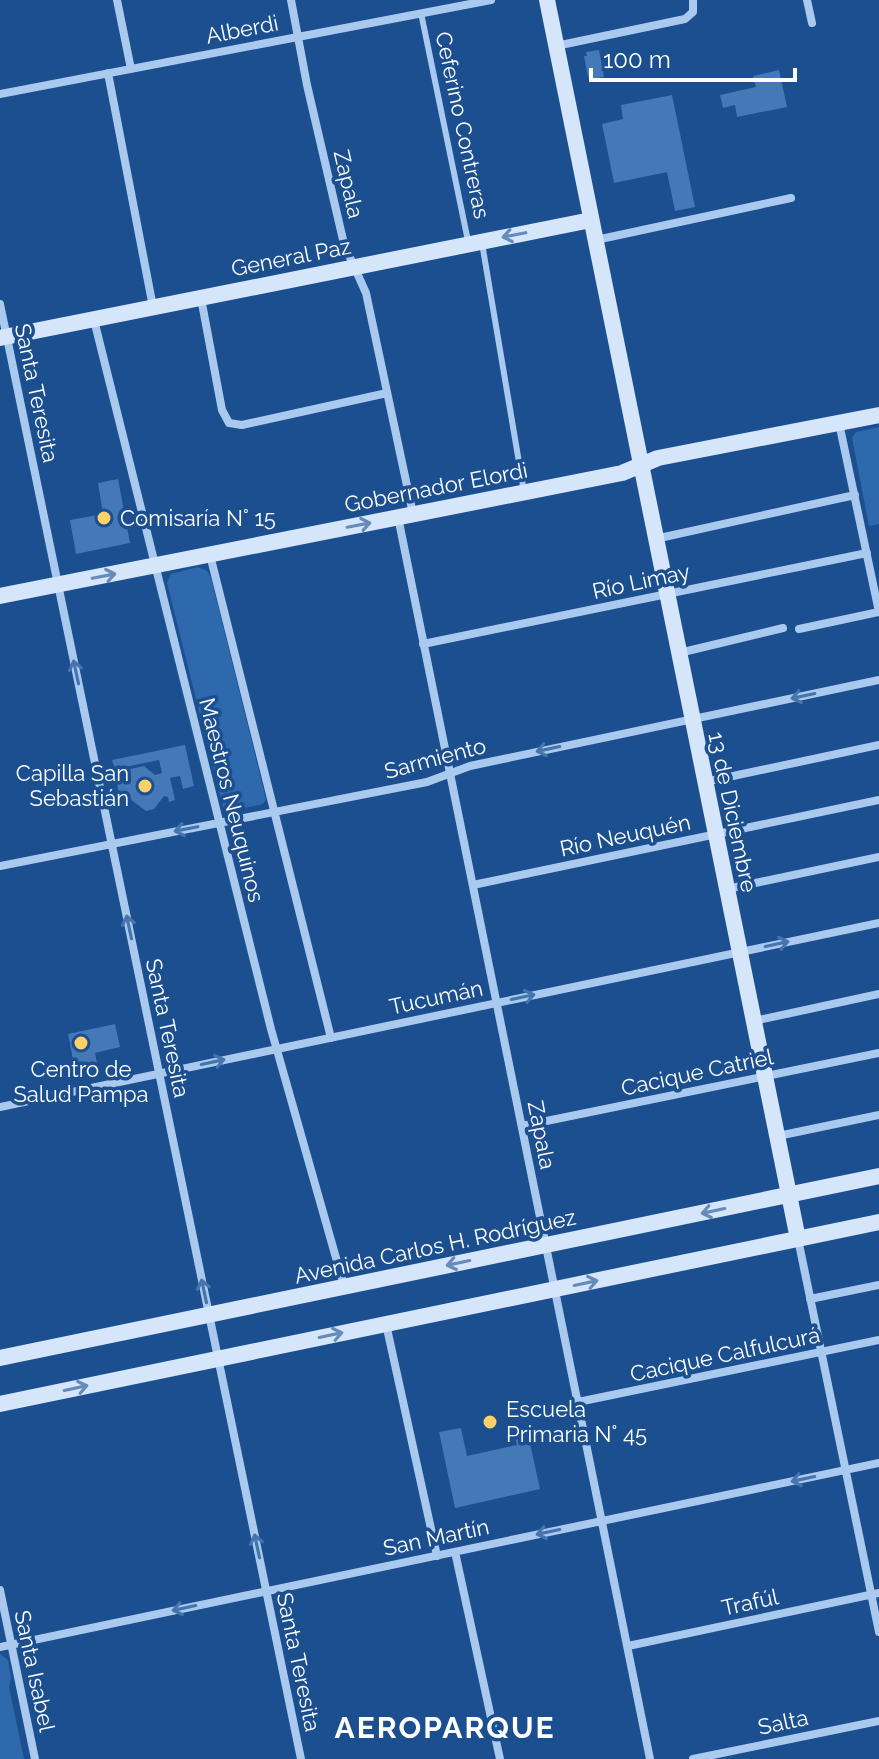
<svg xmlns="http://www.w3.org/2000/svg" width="879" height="1759" viewBox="0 0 879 1759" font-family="Raleway,sans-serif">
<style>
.green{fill:#2e69ad}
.building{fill:#4478b7}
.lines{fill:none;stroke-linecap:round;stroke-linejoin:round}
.lane{stroke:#a9c9ee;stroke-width:6}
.street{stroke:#a9c9ee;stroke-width:8}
.secondary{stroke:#d6e6fa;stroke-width:16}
.oneway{stroke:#668bba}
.oneway2{stroke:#4674ac}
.poi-dot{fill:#ffd166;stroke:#1b4f8f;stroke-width:3}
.labels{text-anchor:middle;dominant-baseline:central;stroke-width:7;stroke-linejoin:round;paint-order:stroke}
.street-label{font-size:22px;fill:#fff;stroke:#1b4f8f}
.poi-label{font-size:22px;fill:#fff;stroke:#1b4f8f;text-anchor:start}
.district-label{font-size:30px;font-weight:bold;letter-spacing:2px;fill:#fff;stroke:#1b4f8f}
</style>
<rect width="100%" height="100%" fill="#1b4f8f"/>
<!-- green -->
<path class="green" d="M879 427V524L869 526 852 438 856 432Z
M198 567 207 571 211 578 266 799 263 804 230 811 223 807 167 583 171 574Z
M0 1654 8 1660 11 1678 9 1687 24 1759H0Z"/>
<!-- building -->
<path class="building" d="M599 50 604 77 591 79V76L588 77 584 56H587L586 52Z
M779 70 787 107 737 117 735 105 723 108 720 95 756 87 753 76Z
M672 95 695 207 675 211 667 172 614 183 602 124 623 119 621 105Z
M118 479 130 543 76 554 70 520 103 514 98 483Z
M185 745 194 786 183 789 180 776 170 778 175 800 169 802 168 797 164 796 154 809 146 811 118 790 117 782 120 775 126 774V770L144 766 155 775 162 773 159 760 115 769 112 760Z
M115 1024 120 1047 95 1053 97 1064 75 1069 68 1034Z
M461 1428 467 1456 517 1445 515 1437 528 1434 540 1489 455 1508 439 1432Z"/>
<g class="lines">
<!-- lane -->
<path class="lane" d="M421 13 468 241
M482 243 524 492"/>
<!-- street -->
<path class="street" d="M117 0 131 69
M291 0 307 85 344 244 366 293 413 514
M807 0 812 23
M556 46 685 19 693 12V0
M108 73 153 307
M0 94 491 0
M596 240 791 198
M201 298 222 410 229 423 242 425 387 393
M0 304 301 1759
M94 320 271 1029 344 1286
M839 423 879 612
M398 517 650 1759
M655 539 855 495
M210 555 331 1038
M799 629 879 612
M423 644 867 553
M679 653 783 628
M705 782 879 745
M0 866 427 782 470 766 879 680
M473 885 879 800
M727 889 879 857
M754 1021 879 994
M0 1107 879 923
M522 1126 879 1053
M778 1136 879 1115
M798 1239 879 1632
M810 1299 879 1285
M386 1324 437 1556
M578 1402 879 1340
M455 1552 500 1759
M0 1590 35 1759
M628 1646 879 1593
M0 1647 879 1463
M693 1759 879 1721"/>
<!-- secondary -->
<path class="secondary" d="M547 0 798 1239
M0 338 591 220
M0 596 622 473 658 458 879 415
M0 1358 879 1176
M0 1404 879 1222"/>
</g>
<!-- one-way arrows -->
<defs><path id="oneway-shaft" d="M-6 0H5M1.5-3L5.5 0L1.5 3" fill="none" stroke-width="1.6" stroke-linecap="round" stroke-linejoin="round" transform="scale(2)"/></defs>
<g class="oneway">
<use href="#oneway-shaft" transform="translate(514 235) rotate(169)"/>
<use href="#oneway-shaft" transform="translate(359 525) rotate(-11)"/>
<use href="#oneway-shaft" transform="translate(104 576) rotate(-11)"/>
<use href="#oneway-shaft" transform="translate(713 1211) rotate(168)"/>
<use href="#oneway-shaft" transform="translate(458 1263) rotate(168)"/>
<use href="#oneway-shaft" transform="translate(586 1283) rotate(-12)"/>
<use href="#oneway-shaft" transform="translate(331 1335) rotate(-12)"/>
<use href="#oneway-shaft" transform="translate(76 1388) rotate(-12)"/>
</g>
<g class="oneway2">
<use href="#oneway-shaft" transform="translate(76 672) rotate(-102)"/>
<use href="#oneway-shaft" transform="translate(803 696) rotate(168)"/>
<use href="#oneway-shaft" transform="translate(548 749) rotate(168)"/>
<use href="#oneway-shaft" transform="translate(186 829) rotate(169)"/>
<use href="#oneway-shaft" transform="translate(129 927) rotate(-102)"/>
<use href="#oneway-shaft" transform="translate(777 944) rotate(-12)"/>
<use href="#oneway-shaft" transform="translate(523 997) rotate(-12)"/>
<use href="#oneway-shaft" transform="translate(213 1062) rotate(-12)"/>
<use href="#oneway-shaft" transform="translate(204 1291) rotate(-102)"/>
<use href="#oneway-shaft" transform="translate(803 1479) rotate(168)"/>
<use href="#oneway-shaft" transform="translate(548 1532) rotate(168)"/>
<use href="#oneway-shaft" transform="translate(257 1546) rotate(-102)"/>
<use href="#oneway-shaft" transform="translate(184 1608) rotate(168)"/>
</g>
<!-- markers -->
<g class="poi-dot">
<circle cx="104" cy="518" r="8"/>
<circle cx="145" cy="786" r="8"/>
<circle cx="81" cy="1043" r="8"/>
<circle cx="490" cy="1422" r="8"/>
</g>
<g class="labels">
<!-- street labels -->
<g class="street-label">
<text transform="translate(242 29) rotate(-11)">Alberdi</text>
<text transform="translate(463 125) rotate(78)">Ceferino Contreras</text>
<text transform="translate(349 184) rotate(77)">Zapala</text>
<text transform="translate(291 257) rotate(-11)">General Paz</text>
<text transform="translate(37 393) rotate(78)">Santa Teresita</text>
<text transform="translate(436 487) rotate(-11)">Gobernador Elordi</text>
<text transform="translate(641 581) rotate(-12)">Río Limay</text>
<text transform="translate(435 758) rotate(-15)">Sarmiento</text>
<text transform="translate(232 800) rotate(76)">Maestros Neuquinos</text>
<text transform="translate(733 812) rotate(78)">13 de Diciembre</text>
<text transform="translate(625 835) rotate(-12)">Río Neuquén</text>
<text transform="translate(436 997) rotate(-12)">Tucumán</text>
<text transform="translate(168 1028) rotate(78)">Santa Teresita</text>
<text transform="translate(697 1072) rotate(-12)">Cacique Catriel</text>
<text transform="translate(542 1135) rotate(79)">Zapala</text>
<text transform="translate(435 1246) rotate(-12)">Avenida Carlos H. Rodríguez</text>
<text transform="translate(725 1354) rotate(-12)">Cacique Calfulcurá</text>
<text transform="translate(436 1537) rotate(-12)">San Martín</text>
<text transform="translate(750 1602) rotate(-12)">Trafúl</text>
<text transform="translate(299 1662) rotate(78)">Santa Teresita</text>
<text transform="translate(35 1671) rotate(78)">Santa Isabel</text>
<text transform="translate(783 1722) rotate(-12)">Salta</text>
</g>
<!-- poi labels -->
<g class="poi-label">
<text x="120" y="518">Comisaría N° 15</text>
<text x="129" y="773" text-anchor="end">Capilla San<tspan x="129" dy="25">Sebastián</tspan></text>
<text x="81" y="1069" text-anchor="middle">Centro de<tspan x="81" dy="25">Salud Pampa</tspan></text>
<text x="506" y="1409">Escuela<tspan x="506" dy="25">Primaria N° 45</tspan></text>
</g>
<!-- district labels -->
<g class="district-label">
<text x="445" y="1727">AEROPARQUE</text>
</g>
</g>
<!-- scale -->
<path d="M591 68v12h204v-12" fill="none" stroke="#ffffff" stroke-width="4"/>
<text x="603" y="68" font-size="24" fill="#ffffff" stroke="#1b4f8f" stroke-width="6" paint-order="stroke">100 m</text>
</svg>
